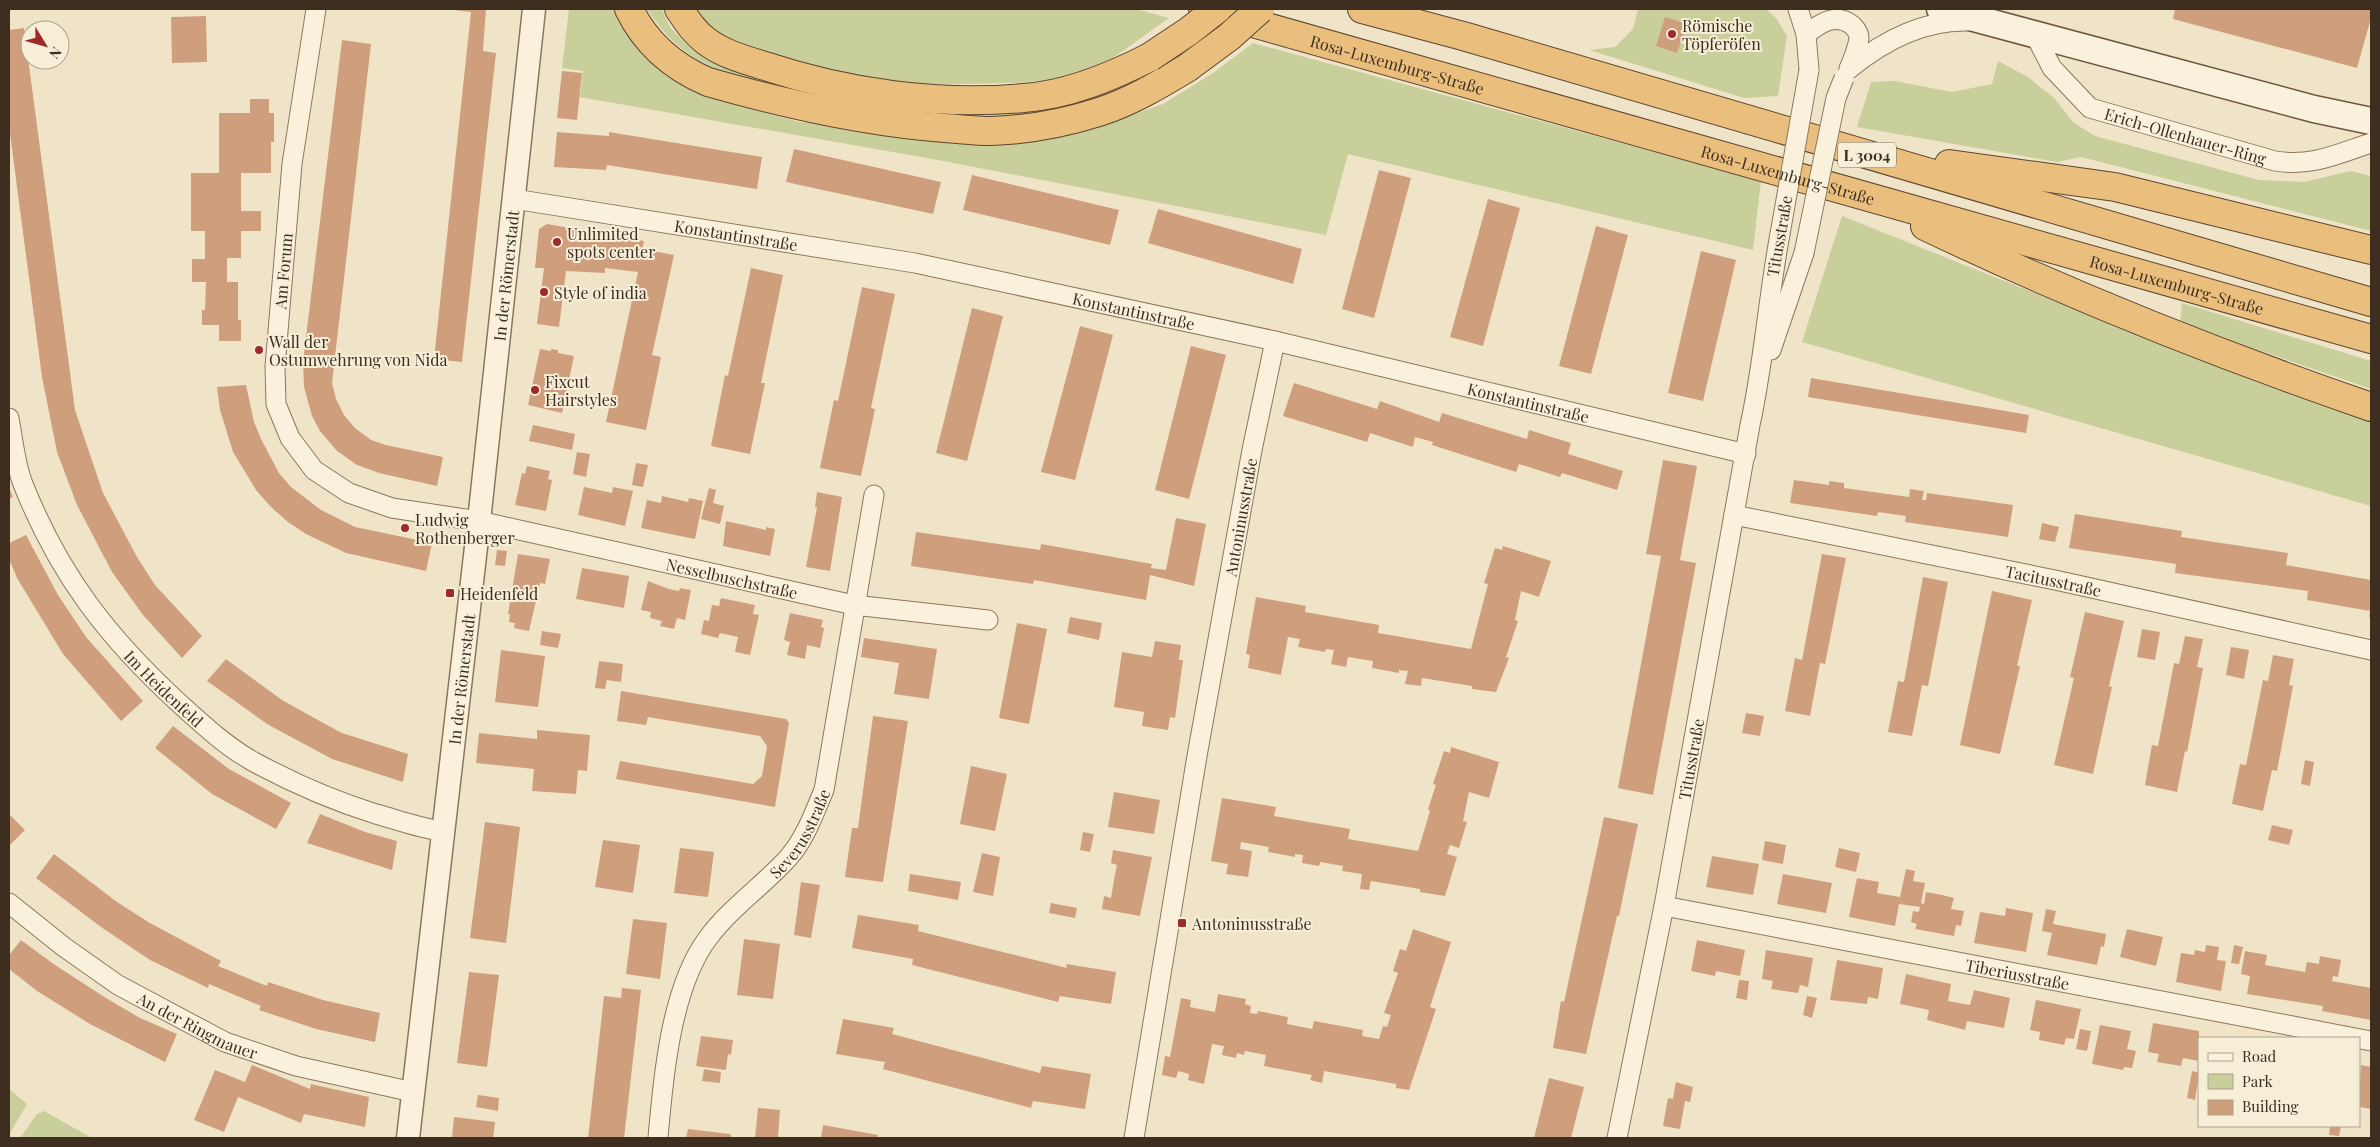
<svg xmlns="http://www.w3.org/2000/svg" width="2380" height="1147" viewBox="0 0 2380 1147" font-family="'Playfair Display',serif">
<style>
.green{fill:#c9cf9b}
.building{fill:#cf9f7d}
.lines{fill:none;stroke-linecap:round;stroke-linejoin:round}
.minor-casing{stroke:#8d765c;stroke-width:21}
.tertiary-casing{stroke:#8d765c;stroke-width:25}
.secondary-casing{stroke:#6f573f;stroke-width:29}
.trunk-casing{stroke:#5b4430;stroke-width:30}
.minor{stroke:#faf1dc;stroke-width:19}
.tertiary{stroke:#faf1dc;stroke-width:22}
.secondary{stroke:#faf1dc;stroke-width:26}
.trunk{stroke:#eabe7c;stroke-width:28}
.minor-bridge-casing{stroke:#8d765c;stroke-width:21;stroke-linecap:butt}
.trunk-bridge-casing{stroke:#5b4430;stroke-width:30;stroke-linecap:butt}
.minor-bridge{stroke:#faf1dc;stroke-width:19}
.trunk-bridge{stroke:#eabe7c;stroke-width:28}
.poi-dot{fill:#9e2a2b;stroke:#f7eed8;stroke-width:2}
.labels{text-anchor:middle;dominant-baseline:central;stroke-width:4;stroke-linejoin:round;paint-order:stroke}
.shield{fill:#f7eed8;stroke:#756857;stroke-width:1}
.shield-label{font-size:15px;font-weight:bold;fill:#3d2e20}
.poi-label{font-size:16px;fill:#3d2e20;stroke:#f7eed8;text-anchor:start}
.street-label{font-size:16px;fill:#3d2e20;stroke:#f7eed8}
</style>
<rect width="100%" height="100%" fill="#f0e4c8"/>
<!-- green -->
<path class="green" d="M569 9H621L631 30 667 76 717 100 800 122 1011 141 1095 128 1163 104 1213 73 1253 43 1761 181 1753 250 1348 154 1326 235 938 160 580 97 583 71 562 68Z
M647 9H662L670 27 688 46 704 57 741 74 801 90 923 110 1162 63 1170 66C1122 90 1074 111 1020 116 940 124 850 105 772 85 751 80 727 76 707 66 682 52 662 33 647 9Z
M689 9H1136L1169 18 1106 63 1051 82 918 85 848 76 749 50 712 31Z
M1638 9H1766L1776 18 1787 36 1778 96 1744 98 1589 50 1615 47 1633 29Z
M1998 61 2028 77 2054 98 2074 123 2095 136 2259 180 2304 182 2351 171 2371 176V231L2081 157 2057 162 1857 127 1871 82 1895 81 1952 92 1992 84Z
M1842 216 2270 387 2371 421V506L1802 342Z
M2182 303 2371 361V389L2180 323Z
M9 1089 27 1104 9 1135Z
M44 1111 92 1138H20L37 1114Z"/>
<!-- building -->
<path class="building" d="M446 9H486L483 51 496 53 462 362 434 359 471 12Z
M2175 9H2371V18L2357 68 2173 19Z
M206 16 207 62 172 63 171 17Z
M1665 17 1687 24 1677 53 1656 46Z
M24 28 75 410 103 493 137 557 155 585 202 636 182 658 143 615 112 572 77 505 57 452 42 377 9 126V30Z
M342 40 371 44 332 383 336 399 344 415 355 428 371 440 386 445 443 457 437 486 379 473 357 465 337 451 320 431 312 416 304 387 303 362Z
M562 71 582 73 577 120 557 118Z
M250 99H269V113H274V142H271V173H241V211H261V231H241V258H227V282H238V320H241V341H219V325H202V310H205L206 282H192V259H205V231H191V173H219V113H250Z
M557 132 609 136V132L762 157 757 189 607 165 606 170 554 167Z
M794 149 941 182 933 214 786 182Z
M1379 170 1411 178 1374 318 1342 309Z
M972 175 1119 210 1110 245 963 210Z
M1488 199 1520 208 1483 346 1450 337Z
M1158 209 1302 249 1293 284 1148 243Z
M547 224 644 241 642 249 674 255 652 355 661 357 646 430 606 422 638 272 605 268V273L566 271 559 327 537 324 544 268H535L539 229Z
M1596 226 1628 235 1591 374 1559 366Z
M1701 251 1736 260 1703 401 1668 393Z
M751 268 783 275 761 383H765L750 454 711 446 725 375 728 376Z
M862 287 895 294 871 408 875 409 861 476 820 468 834 400 838 401Z
M972 308 1003 316 967 461 936 453Z
M1080 326 1113 335 1075 480 1041 472Z
M1191 346 1226 355 1189 499 1155 490Z
M540 349 551 351V349L558 350V353L574 356 562 413 528 405Z
M1811 378 2029 415 2026 433 1808 397Z
M1294 383 1377 409 1380 401 1439 422 1442 413 1527 439 1529 430 1571 443 1568 454 1623 471 1617 490 1562 473 1560 477 1519 464 1516 472 1432 445 1433 442 1415 437 1413 447 1370 433 1367 442 1283 416Z
M246 385 254 422 261 439 279 473 291 487 321 510 355 527 432 543 426 571 346 553 306 534 288 522 271 507 256 490 233 452 220 410 217 387Z
M533 425 575 434 572 450 529 441Z
M577 452 590 454 586 477 573 474Z
M1663 460 1697 466 1680 560 1696 563 1653 795 1618 788 1661 556 1646 554Z
M636 463 648 465 643 487 632 485Z
M527 466 550 471 548 479 552 480 546 511 515 505 522 473 525 474Z
M1794 480 1829 485V481L1844 483V488L1909 497 1910 489 1924 491 1922 500H1926L1927 493 2013 505 2008 537 1905 522 1906 516 1878 512 1877 516 1790 503Z
M9 487 13 497 9 499Z
M584 487 612 493 613 487 633 491 625 526 578 515Z
M709 488 716 490 713 503 724 506 720 524 701 519Z
M817 492 842 497 830 571 806 567 817 507H815Z
M662 496 688 502 689 498 703 501 695 539 641 528 647 500 661 503Z
M2075 514 2182 531 2181 537 2288 553 2286 565 2371 580V617H2369L2370 611 2307 600 2308 591 2175 573 2176 564 2069 548Z
M1176 518 1206 524 1194 586 1150 575 1146 600 1034 580 1033 584 911 566 916 532 1040 550 1041 544 1152 564 1151 568 1166 570Z
M726 521 766 530V527L775 529 770 556 723 546Z
M2042 523 2059 527 2055 542 2039 539Z
M26 535 58 595 86 637 143 701 121 721 63 654 17 578 9 559V543Z
M1503 546 1551 561 1539 597 1521 591 1515 620 1518 621 1506 657 1509 658 1496 692 1472 689V686L1422 678 1421 686 1405 684 1408 671 1399 670V673L1372 668 1373 661 1348 657 1346 667 1331 664 1334 650 1326 649 1325 652 1298 647 1300 639 1288 637 1281 675 1248 668 1250 655 1246 654 1256 597 1306 606 1305 612 1379 625 1378 633 1471 649 1488 584 1484 583 1495 548 1502 550Z
M497 550 507 551 505 566 495 565Z
M518 554 550 559 545 584 540 583 529 631 514 628 515 623 509 622 510 614H508Z
M1822 554 1846 558 1825 664 1820 663 1810 716 1785 711 1795 658 1802 660Z
M582 568 629 576 624 608 576 599Z
M1923 577 1948 582 1928 686 1922 685 1912 736 1888 732 1898 681 1904 682Z
M648 581 669 589 679 591 680 588 691 590 685 620 677 618 674 629 660 626 662 621 650 618 651 612 641 610Z
M1992 591 2032 600 2017 666H2020L2000 754 1960 745Z
M721 598 755 605 753 614 759 615 750 655 735 652 738 637 720 633 718 638 701 634 704 620 709 621 712 605 719 606Z
M2085 612 2124 621 2109 686 2112 687 2093 774 2054 765 2074 678 2070 677Z
M790 613 823 620 821 627 824 628 820 648 807 645 805 659 787 655 790 642 784 640Z
M1070 617 1102 623 1099 640 1067 633Z
M1017 623 1047 629 1029 724 999 718Z
M2142 629 2160 632 2155 660 2137 657Z
M542 631 561 634 558 648 540 645Z
M2185 636 2203 639 2197 667 2203 668 2187 752 2185 751 2177 792 2145 785 2152 745 2158 746 2174 663 2179 664Z
M864 638 937 649 929 699 894 694 899 663 861 657Z
M1155 641 1181 645 1179 660H1183L1175 718 1170 717 1168 730 1142 726 1144 712 1114 707 1122 652 1152 657Z
M2231 647 2249 650 2244 679 2226 675Z
M501 650 545 656 538 707 495 702Z
M2273 655 2294 659 2289 685 2293 686 2277 771 2272 770 2263 811 2232 804 2240 764 2246 765 2263 680 2268 681Z
M226 659 282 700 327 725 342 733 408 754 403 782 332 759 267 724 207 681Z
M599 661 623 664 621 682 607 680 605 689 595 688Z
M621 691 786 719 789 723 775 807 616 779 620 761 753 784 762 776 767 746 760 736 648 717 646 725 617 721Z
M1746 713 1764 716 1760 736 1742 733Z
M873 716 908 721 883 882 845 877 852 828H858Z
M173 726 229 769 291 803 276 829 212 794 155 748Z
M537 730 590 735 587 771 578 770 576 794 532 791 534 769 476 763 479 733 537 739Z
M1451 747 1499 762 1489 798 1469 792 1463 821 1467 822 1459 848 1450 845 1447 854 1457 857 1445 896 1420 892V889L1371 881 1369 890 1360 889 1362 874 1342 871 1343 866 1320 862 1319 866 1302 863 1303 855 1295 854V857L1268 852 1269 847 1241 842 1240 849 1252 851 1248 877 1226 874 1228 864 1211 861 1222 798 1276 807 1274 816 1350 829 1348 839 1418 851 1430 811 1428 809 1436 785 1433 784 1444 751 1450 753Z
M2305 760 2314 762 2310 786 2301 784Z
M971 766 1007 774 995 831 960 824Z
M1114 792 1160 800 1154 834 1108 827Z
M9 814 25 830 9 846Z
M320 814 365 832 397 841 392 870 307 843Z
M1604 817 1638 824 1619 916H1617L1586 1054 1553 1048 1561 1001 1564 1002Z
M485 822 520 827 506 943 470 938Z
M2272 825 2293 830 2289 845 2268 840Z
M1083 832 1094 834 1090 852 1080 850Z
M603 840 640 845 633 893 595 887Z
M1765 841 1786 845 1783 864 1762 860Z
M680 848 714 852 708 897 674 893Z
M1839 848 1860 853 1856 872 1835 867Z
M1113 850 1152 857 1140 916 1102 909 1104 896 1111 898 1114 880 1117 865 1111 863Z
M982 853 1000 857 993 896 973 892Z
M54 854 117 902 150 923 221 961 218 966 267 986 268 982 323 1000 380 1013 375 1042 316 1029 259 1010 261 1006 209 984 208 988 150 960 101 927 36 878Z
M1712 856 1759 864 1753 895 1706 887Z
M1906 869 1915 871 1913 881 1925 883 1921 903 1924 904 1926 892 1942 895 1954 898 1951 909 1964 911 1961 926 1956 925 1954 936 1915 929 1917 924 1911 922 1913 911 1919 912 1920 907 1899 904 1895 926 1849 917 1857 878 1879 882 1877 893 1900 897Z
M910 874 961 882 958 900 908 891Z
M1783 874 1832 883 1826 913 1777 904Z
M801 882 820 885 811 938 794 935Z
M1051 903 1077 908 1075 918 1049 913Z
M2006 908 2033 913 2026 952 1974 943 1980 912 2005 916Z
M2046 909 2056 911 2053 924 2106 934 2104 947 2101 946 2097 965 2047 955 2052 933 2042 931Z
M858 915 919 925 918 931 1067 968 1066 964 1116 972 1111 1004 1060 996 1058 1002 912 965 913 959 852 948Z
M633 919 667 923 660 979 626 974Z
M1413 929 1451 942 1430 1007 1436 1009 1409 1090 1396 1088V1084L1324 1071 1322 1083 1310 1080 1312 1075 1264 1066 1266 1055 1245 1051 1244 1055 1237 1053 1236 1058 1222 1055 1224 1046 1212 1044 1204 1084 1188 1080 1189 1074 1178 1071 1176 1078 1162 1075 1165 1056 1170 1057 1181 998 1191 1000 1190 1007 1215 1012 1218 994 1246 999 1245 1004 1251 1006 1250 1013 1257 1014 1258 1011 1288 1017 1287 1024 1312 1029 1314 1021 1363 1030 1362 1036 1379 1039 1383 1026 1387 1027 1391 1015 1384 1013 1398 973 1393 971 1400 949 1406 951Z
M2127 929 2163 937 2156 966 2120 957Z
M744 939 780 944 773 999 737 995Z
M21 940 55 965 106 998 140 1018 177 1034 165 1062 90 1024 37 991 9 969V953L10 954Z
M1697 940 1745 950 1740 976 1716 971 1715 976 1691 971Z
M2206 945 2219 947 2217 960 2226 961 2221 991 2176 982 2181 953 2194 955 2195 950 2205 952Z
M2234 945 2243 947 2239 964 2231 963Z
M1766 950 1813 958 1808 987 1800 985 1798 993 1771 989 1773 981 1762 979Z
M2245 951 2267 955 2265 965 2305 972 2307 962 2319 964 2320 956 2341 960 2338 977 2333 976 2332 981 2371 988V1020L2322 1011 2323 1006 2247 994 2250 976 2241 974Z
M1837 960 1883 968 1878 999 1868 997 1867 1004 1830 1000Z
M469 972 499 975 487 1067 457 1063Z
M1906 974 1951 984 1948 1001 1970 1005 1974 990 2010 998 2004 1028 1967 1021 1965 1030 1927 1020 1929 1010 1900 1004Z
M1739 980 1749 981 1747 1000 1736 998Z
M622 988 641 990 624 1138H588L604 996 621 998Z
M1807 996 1817 998 1812 1018 1803 1015Z
M2036 1000 2081 1009 2074 1039 2066 1038 2064 1045 2039 1040 2040 1032 2030 1030Z
M843 1019 894 1028 892 1034 1040 1073 1042 1066 1091 1074 1085 1109 1033 1101 1031 1108 883 1069 885 1062 836 1054Z
M2153 1023 2199 1031V1061L2183 1058 2181 1066 2157 1062 2159 1054 2148 1052Z
M2100 1025 2131 1031 2127 1049 2136 1051 2132 1068 2124 1067 2123 1070 2092 1064Z
M2080 1029 2091 1031 2087 1051 2076 1049Z
M701 1036 733 1040 731 1055 728 1054 726 1070 696 1066Z
M252 1065 310 1089 311 1084 369 1097 365 1127 304 1114 301 1123 238 1097 224 1132 194 1120 215 1070 245 1082Z
M2361 1065 2371 1067V1109L2359 1107Z
M704 1069 721 1072 720 1083 702 1081Z
M2192 1071 2199 1073 2195 1100 2187 1098Z
M1549 1078 1584 1087 1571 1138H1534Z
M1676 1082 1693 1087 1690 1102 1685 1101 1680 1129 1663 1126 1668 1098 1673 1099Z
M478 1095 499 1098 498 1111 476 1107Z
M758 1108 780 1110 778 1138H755Z
M454 1117 495 1122 493 1138H452Z
M823 1125 878 1135 877 1138H821Z
M2330 1126H2341L2339 1136 2329 1135Z
M688 1129 730 1134 732 1138H686Z"/>
<g class="lines">
<!-- minor casing -->
<g class="minor-casing">
<g id="minor">
<path id="s1" d="M316 9 292 164 275 367 276 404 290 438 314 470 349 493 392 508 479 521 854 605 988 620"/>
<path d="M1798 9 1806 34 1809 70"/>
<path id="s2" d="M2034 33 2052 68 2090 108 2275 161C2312 167 2337 154 2371 143"/>
<path d="M1806 34C1820 24 1835 12 1852 25 1856 29 1859 33 1859 38 1858 48 1853 59 1849 69"/>
<path d="M1849 69C1883 41 1924 20 1968 21"/>
<path id="s3" d="M514 199 915 263 1275 341 1746 454"/>
<path d="M1771 350 1804 253"/>
<path id="s4" d="M9 418C13 439 15 464 23 484 59 575 108 638 180 704 203 725 227 747 254 762 293 783 334 801 376 814 398 820 419 828 442 831"/>
<path id="s5" d="M1734 515 2055 580 2371 650"/>
<path id="s6" d="M9 903 64 947 118 985 225 1042 296 1066 413 1092"/>
<path id="s7" d="M1664 906 2371 1041"/>
<path id="s8" d="M658 1138C663 1078 671 987 708 938 731 907 764 885 789 857 806 837 814 813 824 790L874 495"/>
<path id="s9" d="M1134 1138 1197 756 1252 450 1275 341"/>
<path id="s10" d="M1617 1138 1664 906 1750 425C1764 362 1768 298 1780 234"/>
</g>
</g>
<!-- tertiary casing -->
<g class="tertiary-casing">
<g id="tertiary">
<path id="s11" d="M408 1138 479 521 534 9"/>
</g>
</g>
<!-- secondary casing -->
<g class="secondary-casing">
<path id="secondary" d="M1940 9 2314 109 2371 121"/>
</g>
<!-- trunk casing -->
<g class="trunk-casing">
<g id="trunk">
<path d="M629 9C646 44 673 67 708 82 785 104 865 122 945 128 960 129 976 131 991 131 1027 130 1064 123 1099 112 1130 102 1159 85 1187 68"/>
<path d="M679 9C687 21 694 32 706 41 723 54 745 60 765 66 847 93 938 106 1024 98 1068 95 1111 77 1150 57"/>
<path id="s12" d="M1203 9 2371 339"/>
<path d="M1362 9 1463 36 2371 302"/>
<path d="M1949 164 2115 187 2371 250"/>
<path d="M1925 226C2069 295 2220 355 2371 407"/>
</g>
</g>
<!-- minor -->
<use href="#minor" class="minor"/>
<!-- tertiary -->
<use href="#tertiary" class="tertiary"/>
<!-- secondary -->
<use href="#secondary" class="secondary"/>
<!-- trunk -->
<use href="#trunk" class="trunk"/>
<!-- minor-bridge casing -->
<g class="minor-bridge-casing">
<path id="minor-bridge" d="M1780 234 1809 70
M1804 253 1836 98 1844 78"/>
</g>
<!-- trunk-bridge casing -->
<g class="trunk-bridge-casing">
<path id="trunk-bridge" d="M1150 57 1189 31 1217 9
M1187 68 1229 37 1260 9"/>
</g>
<!-- minor-bridge -->
<use href="#minor-bridge" class="minor-bridge"/>
<!-- trunk-bridge -->
<use href="#trunk-bridge" class="trunk-bridge"/>
</g>
<!-- markers -->
<g class="poi-dot">
<circle cx="1672" cy="34" r="5"/>
<circle cx="557" cy="242" r="5"/>
<circle cx="544" cy="292" r="5"/>
<circle cx="259" cy="350" r="5"/>
<circle cx="535" cy="390" r="5"/>
<circle cx="405" cy="528" r="5"/>
<rect x="445" y="588" width="10" height="10" rx="2.5"/>
<rect x="1177" y="918" width="10" height="10" rx="2.5"/>
</g>
<g class="labels">
<!-- shield labels -->
<rect class="shield" x="1838" y="142.5" width="58" height="25" rx="4"/>
<g class="shield-label">
<text x="1867" y="155">L 3004</text>
</g>
<!-- poi labels -->
<g class="poi-label">
<text x="1682" y="25">Römische<tspan x="1682" dy="18">Töpferöfen</tspan></text>
<text x="567" y="233">Unlimited<tspan x="567" dy="18">spots center</tspan></text>
<text x="554" y="292">Style of india</text>
<text x="269" y="341">Wall der<tspan x="269" dy="18">Ostumwehrung von Nida</tspan></text>
<text x="545" y="381">Fixcut<tspan x="545" dy="18">Hairstyles</tspan></text>
<text x="415" y="519">Ludwig<tspan x="415" dy="18">Rothenberger</tspan></text>
<text x="460" y="593">Heidenfeld</text>
<text x="1192" y="923">Antoninusstraße</text>
</g>
<!-- street labels -->
<g class="street-label">
<text stroke="none"><textPath href="#s12" startOffset="202">Rosa-Luxemburg-Straße</textPath></text>
<text stroke="none"><textPath href="#s2" startOffset="194">Erich-Ollenhauer-Ring</textPath></text>
<text stroke="none"><textPath href="#s12" startOffset="608">Rosa-Luxemburg-Straße</textPath></text>
<text stroke="none"><textPath href="#s3" startOffset="225">Konstantinstraße</textPath></text>
<text transform="translate(1779 236) rotate(-80)">Titusstraße</text>
<text transform="translate(283 271) rotate(-85)">Am Forum</text>
<text stroke="none"><textPath href="#s11" startOffset="868">In der Römerstadt</textPath></text>
<text stroke="none"><textPath href="#s12" startOffset="1012">Rosa-Luxemburg-Straße</textPath></text>
<text stroke="none"><textPath href="#s3" startOffset="630">Konstantinstraße</textPath></text>
<text stroke="none"><textPath href="#s3" startOffset="1035">Konstantinstraße</textPath></text>
<text stroke="none"><textPath href="#s9" startOffset="630">Antoninusstraße</textPath></text>
<text stroke="none"><textPath href="#s1" startOffset="909">Nesselbuschstraße</textPath></text>
<text stroke="none"><textPath href="#s5" startOffset="326">Tacitusstraße</textPath></text>
<text stroke="none"><textPath href="#s11" startOffset="462">In der Römerstadt</textPath></text>
<text stroke="none"><textPath href="#s4" startOffset="318">Im Heidenfeld</textPath></text>
<text stroke="none"><textPath href="#s10" startOffset="386">Titusstraße</textPath></text>
<text stroke="none"><textPath href="#s8" startOffset="349">Severusstraße</textPath></text>
<text stroke="none"><textPath href="#s7" startOffset="360">Tiberiusstraße</textPath></text>
<text stroke="none"><textPath href="#s6" startOffset="226">An der Ringmauer</textPath></text>
</g>
</g>
<!-- border -->
<rect width="2380" height="1147" fill="none" stroke="#3d2e20" stroke-width="20"/>
<!-- legend -->
<rect x="2198" y="1037" width="162" height="90" fill="#f7eed8" stroke="#ada18e"/>
<rect x="2208" y="1053" width="25" height="8" fill="#faf1dc" stroke="#ada18e"/>
<text x="2242" y="1062" font-size="15" fill="#3d2e20">Road</text>
<rect x="2208" y="1074" width="25" height="15" fill="#c9cf9b" stroke="#ada18e"/>
<text x="2242" y="1087" font-size="15" fill="#3d2e20">Park</text>
<rect x="2208" y="1100" width="25" height="15" fill="#cf9f7d" stroke="#ada18e"/>
<text x="2242" y="1112" font-size="15" fill="#3d2e20">Building</text>
<!-- north arrow -->
<g transform="translate(45 45) rotate(127)"><circle r="24" fill="#f7eed8" stroke="#ada18e"/>
<path d="M0-4L9 19L0 12L-9 19Z" fill="#9e2a2b"/>
<text y="-8" font-size="14" font-weight="bold" text-anchor="middle" fill="#3d2e20">N</text>
</g>
</svg>
